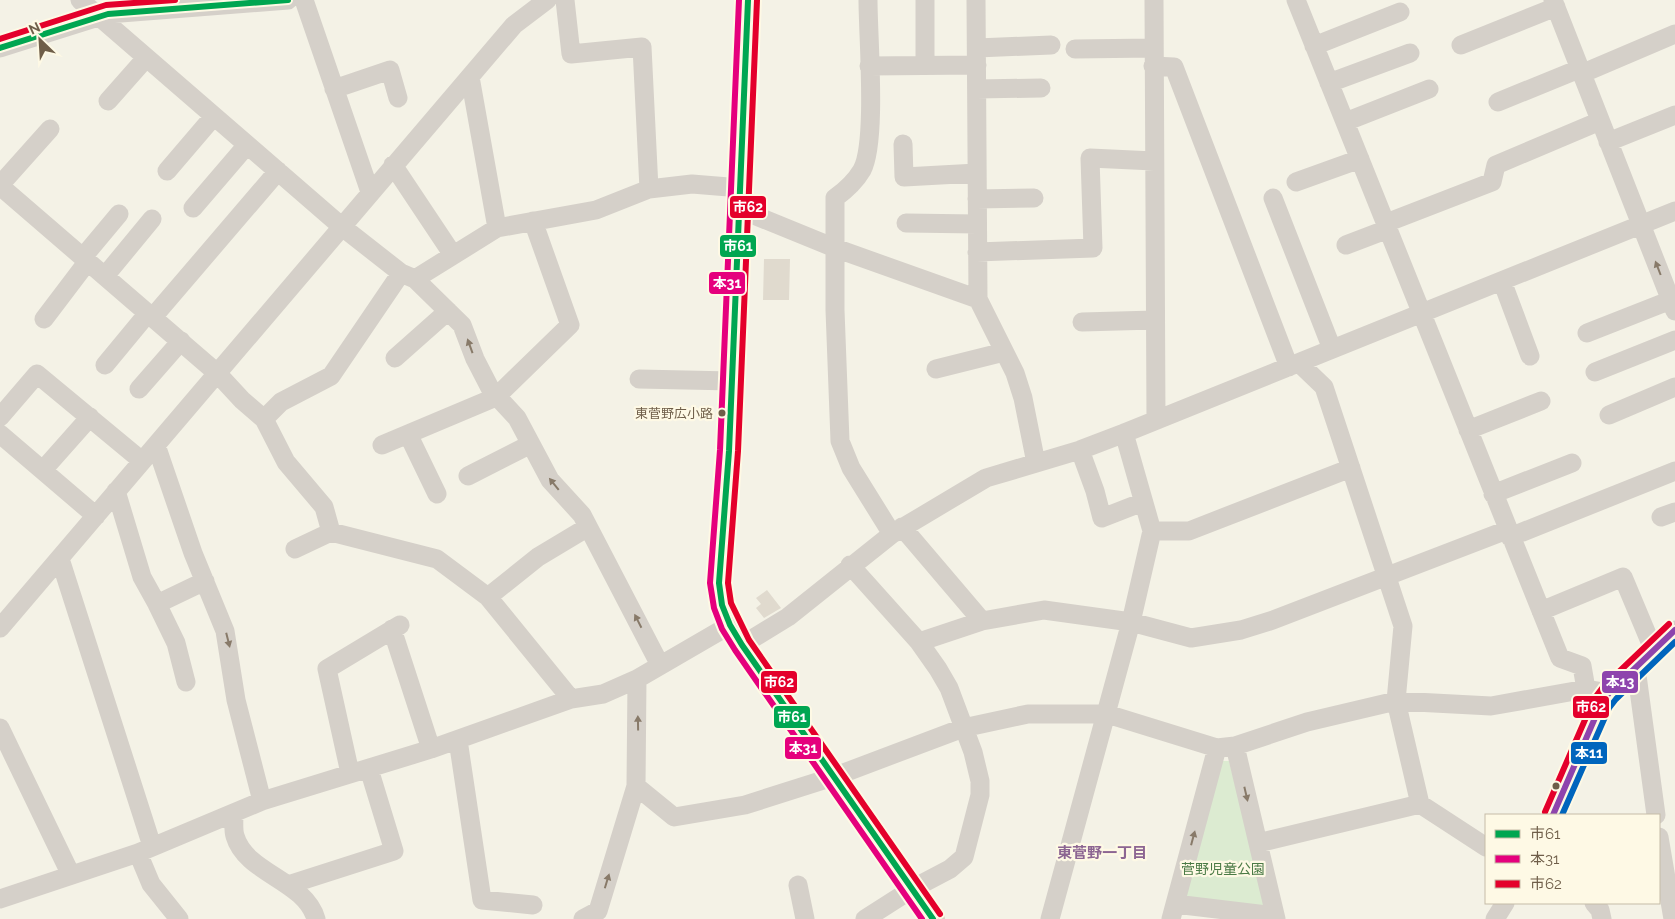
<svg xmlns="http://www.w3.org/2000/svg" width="1675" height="919" viewBox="0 0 1675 919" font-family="Raleway,'Noto Sans JP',sans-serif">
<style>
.green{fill:#dcebd1}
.building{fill:#e0dace}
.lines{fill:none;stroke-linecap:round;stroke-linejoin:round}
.minor{stroke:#d5d0c9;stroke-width:19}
.major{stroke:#d6d0c3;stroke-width:24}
.bus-1-casing{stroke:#fef9e5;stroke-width:10}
.bus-2-casing{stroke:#fef9e5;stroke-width:10}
.bus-3-casing{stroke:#fef9e5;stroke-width:10}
.bus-4-casing{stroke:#fef9e5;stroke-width:10}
.bus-5-casing{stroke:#fef9e5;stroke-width:10}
.bus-1{stroke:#00a651;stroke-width:6}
.bus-2{stroke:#e5007d;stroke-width:6}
.bus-3{stroke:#e4002b;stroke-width:6}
.bus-4{stroke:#8e44ad;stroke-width:6}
.bus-5{stroke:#0065bd;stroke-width:6}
.oneway{fill:#887a69}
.bus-dot{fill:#6f5e49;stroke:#fef9e5;stroke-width:2}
.labels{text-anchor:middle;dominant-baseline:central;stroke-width:4.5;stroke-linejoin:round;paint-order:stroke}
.bus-label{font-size:13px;fill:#6f5e49;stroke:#fef9e5;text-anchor:end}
.park-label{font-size:14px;fill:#4a7a45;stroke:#fef9e5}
.neighbourhood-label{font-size:15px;font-weight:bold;fill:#8c6592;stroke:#fef9e5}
.line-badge{stroke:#fef9e5;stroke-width:2}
.badge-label{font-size:14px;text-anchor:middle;font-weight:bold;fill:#fff}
</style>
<rect width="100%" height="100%" fill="#f4f2e6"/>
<!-- green -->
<path class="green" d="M1222 761H1229L1266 905 1264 908 1185 899Z"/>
<!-- building -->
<path class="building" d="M764 259H790L789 300H763Z
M767 590 781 608 764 618 756 608 761 604 756 598Z"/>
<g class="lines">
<!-- minor -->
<path class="minor" d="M80 0 341 226 401 273 415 279 462 325 475 359 491 390 517 418 550 480 582 515 660 665
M304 0 370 192
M565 0 571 54 642 47 649 189
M868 0C868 37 877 142 862 170 855 182 846 190 835 198V310L840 441 851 468 892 534
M925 0V65
M976 0 978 299 1015 373 1023 398 1036 463
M1154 0 1156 420
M1296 0 1560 658 1582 666 1586 689
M1553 0 1675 311
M1461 45 1556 7
M1314 46 1400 12
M0 48 108 14 288 0
M977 48 1051 45
M1075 49 1153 48
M869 66 977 65
M1153 66 1174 67 1289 367
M1581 74 1675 34
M470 77 497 228
M1329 83 1410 53
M334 89 390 70 398 98
M977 89 1041 88
M108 101 146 58
M1498 102 1579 69
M1345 122 1429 89
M1608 142 1675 115
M903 144 904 177 977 173
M393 165 453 255
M167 171 214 116
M1296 182 1360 159
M0 185 50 129
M0 186 217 373 242 400 264 419 286 462 324 507 331 532
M1273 198 1332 349
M977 199 1034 198
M193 208 247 145
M739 209 835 248 978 299
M906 223 977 224
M1386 223 1492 182 1496 165 1600 121
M1346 245 1388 229
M977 252 1093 248 1090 158 1154 161
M83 257 119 214
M105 276 152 219
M415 279 497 228 596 210 649 189 692 184 741 188
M1502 281 1530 356
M153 317 278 171
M44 319 88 261
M1082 322 1155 320
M1587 333 1671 300
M395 358 448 311
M1299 363 1324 387 1403 626 1396 701 1420 804
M105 365 148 313
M936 369 1004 352
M1595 372 1675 340
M639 379 732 381
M139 389 181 341
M1609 415 1675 387
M0 417 37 374 142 461
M264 419 281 402 331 376 401 273
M1468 430 1541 401
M0 434 96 516
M408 434 437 494
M156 445 193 553 225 631 236 700 262 801
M382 445 496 397 570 325 533 221
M1080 450 1095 491 1102 518 1143 502
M43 470 90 417
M468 476 531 444
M116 491 142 577 157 604 205 581
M1493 494 1572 463
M1661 517 1675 512
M902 527 982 621
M1152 531H1189L1351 468
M1510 537 1675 471
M295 549 331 532 437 559 488 597 571 699
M60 559 152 846
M850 565 919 642 938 669 949 688 973 752 980 781V795L964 857 950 869 912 889 865 919
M488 597 538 557 588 527
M157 604 176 643 186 682
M1541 611 1623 577 1654 651
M0 628 514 25 547 0
M392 629 431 749
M919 642 982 621 1044 610 1131 622 1191 638 1241 630 1273 620 1507 530
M742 645 788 617 892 534 986 478 1080 450 1122 434 1675 211
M1636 668 1656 815
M0 728 71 875
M458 740 482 900 533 905
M1235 746 1276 919
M350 773 327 669 400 625
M636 786 674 817 745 805 833 777 963 728 1028 714H1107L1217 748 1235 746 1307 722 1396 701 1491 706 1586 689 1609 693
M234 813C234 820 233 830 235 836 246 874 305 880 316 919
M1553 815 1601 704 1609 693 1675 630
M1659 837 1673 919
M1258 843 1420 804 1486 847
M138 853 151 884 179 919
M288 885 394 851 369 769
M798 885 805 919
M0 899 138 853 262 801 431 749 571 699 603 694 637 679 730 625
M1594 903 1600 910 1602 919
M1175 904 1275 916
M583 919 598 911 636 786 637 679
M1050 919 1131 622 1152 531 1124 433
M1171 919 1217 748
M1495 919 1505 903"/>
<!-- major -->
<path class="major" d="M748 0 729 451 719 583 722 605 730 625 742 645 933 919"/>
<!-- bus-1 casing -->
<g class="bus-1-casing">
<path id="bus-1" d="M748 0 729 451 719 583 722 605 730 625 742 645 933 919
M0 48 108 14 288 0"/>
</g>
<!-- bus-2 casing -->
<g class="bus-2-casing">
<path id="bus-2" d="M739 0 720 450 710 583 714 608 722 629 735 650 922 919"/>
</g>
<!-- bus-3 casing -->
<g class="bus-3-casing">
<path id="bus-3" d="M757 0 738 451 728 583 731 603 749 640 940 914
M0 39 106 5 175 0
M1545 812 1594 699 1603 687 1669 624"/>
</g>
<!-- bus-4 casing -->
<g class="bus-4-casing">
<path id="bus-4" d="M1553 815 1601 704 1609 693 1675 630"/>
</g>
<!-- bus-5 casing -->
<g class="bus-5-casing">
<path id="bus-5" d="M1562 815 1609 708 1616 699 1675 642"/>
</g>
<!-- bus-1 -->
<use href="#bus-1" class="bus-1"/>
<!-- bus-2 -->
<use href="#bus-2" class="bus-2"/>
<!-- bus-3 -->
<use href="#bus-3" class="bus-3"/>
<!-- bus-4 -->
<use href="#bus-4" class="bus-4"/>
<!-- bus-5 -->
<use href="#bus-5" class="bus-5"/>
</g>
<!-- one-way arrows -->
<defs><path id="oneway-solid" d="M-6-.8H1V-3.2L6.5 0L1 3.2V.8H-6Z" transform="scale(1.25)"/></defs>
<g class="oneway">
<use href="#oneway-solid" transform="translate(1658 268) rotate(-111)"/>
<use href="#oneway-solid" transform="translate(470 346) rotate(-110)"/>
<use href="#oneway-solid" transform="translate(554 484) rotate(-129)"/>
<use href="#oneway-solid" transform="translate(638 621) rotate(-117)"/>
<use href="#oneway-solid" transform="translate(228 640) rotate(76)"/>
<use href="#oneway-solid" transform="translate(638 723) rotate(-91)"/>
<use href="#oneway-solid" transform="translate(1246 794) rotate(77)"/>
<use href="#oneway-solid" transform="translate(1193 838) rotate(-75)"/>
<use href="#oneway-solid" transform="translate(607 881) rotate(-73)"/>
</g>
<!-- markers -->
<g class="bus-dot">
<circle cx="722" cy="413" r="4.5"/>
<circle cx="1556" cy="786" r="4.5"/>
</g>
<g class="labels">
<!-- bus labels -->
<g class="bus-label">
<text x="713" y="413">東菅野広小路</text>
</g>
<!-- park labels -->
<g class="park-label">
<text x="1223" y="869">菅野児童公園</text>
</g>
<!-- neighbourhood labels -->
<g class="neighbourhood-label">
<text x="1102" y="853">東菅野一丁目</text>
</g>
</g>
<g class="line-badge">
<rect x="729" y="195" width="38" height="24" rx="5" fill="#e4002b"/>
<rect x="719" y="234" width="38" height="24" rx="5" fill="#00a651"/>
<rect x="708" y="271" width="38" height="24" rx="5" fill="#e5007d"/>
<rect x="1601" y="670" width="38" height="24" rx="5" fill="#8e44ad"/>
<rect x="760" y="670" width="38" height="24" rx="5" fill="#e4002b"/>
<rect x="1572" y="695" width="38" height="24" rx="5" fill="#e4002b"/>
<rect x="773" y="705" width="38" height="24" rx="5" fill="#00a651"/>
<rect x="784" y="736" width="38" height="24" rx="5" fill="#e5007d"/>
<rect x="1570" y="741" width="38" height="24" rx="5" fill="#0065bd"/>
</g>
<g class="badge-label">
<text x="748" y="212">市62</text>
<text x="738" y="251">市61</text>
<text x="727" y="288">本31</text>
<text x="1620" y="687">本13</text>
<text x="779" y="687">市62</text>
<text x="1591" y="712">市62</text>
<text x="792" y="722">市61</text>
<text x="803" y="753">本31</text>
<text x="1589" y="758">本11</text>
</g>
<!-- legend -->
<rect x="1485" y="814" width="175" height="90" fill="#fef9e5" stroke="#c5bba7"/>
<rect x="1495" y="830" width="25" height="8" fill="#00a651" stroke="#c5bba7"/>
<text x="1530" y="839" font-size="15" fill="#6f5e49">市61</text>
<rect x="1495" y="855" width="25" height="8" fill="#e5007d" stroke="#c5bba7"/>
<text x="1530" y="864" font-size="15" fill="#6f5e49">本31</text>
<rect x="1495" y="880" width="25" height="8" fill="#e4002b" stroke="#c5bba7"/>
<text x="1530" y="889" font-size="15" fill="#6f5e49">市62</text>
<!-- north arrow -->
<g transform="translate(40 40) rotate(335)" stroke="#fef9e5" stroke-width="4" paint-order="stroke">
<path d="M0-4L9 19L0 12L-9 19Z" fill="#6f5e49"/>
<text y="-8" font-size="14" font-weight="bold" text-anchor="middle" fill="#6f5e49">N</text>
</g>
</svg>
